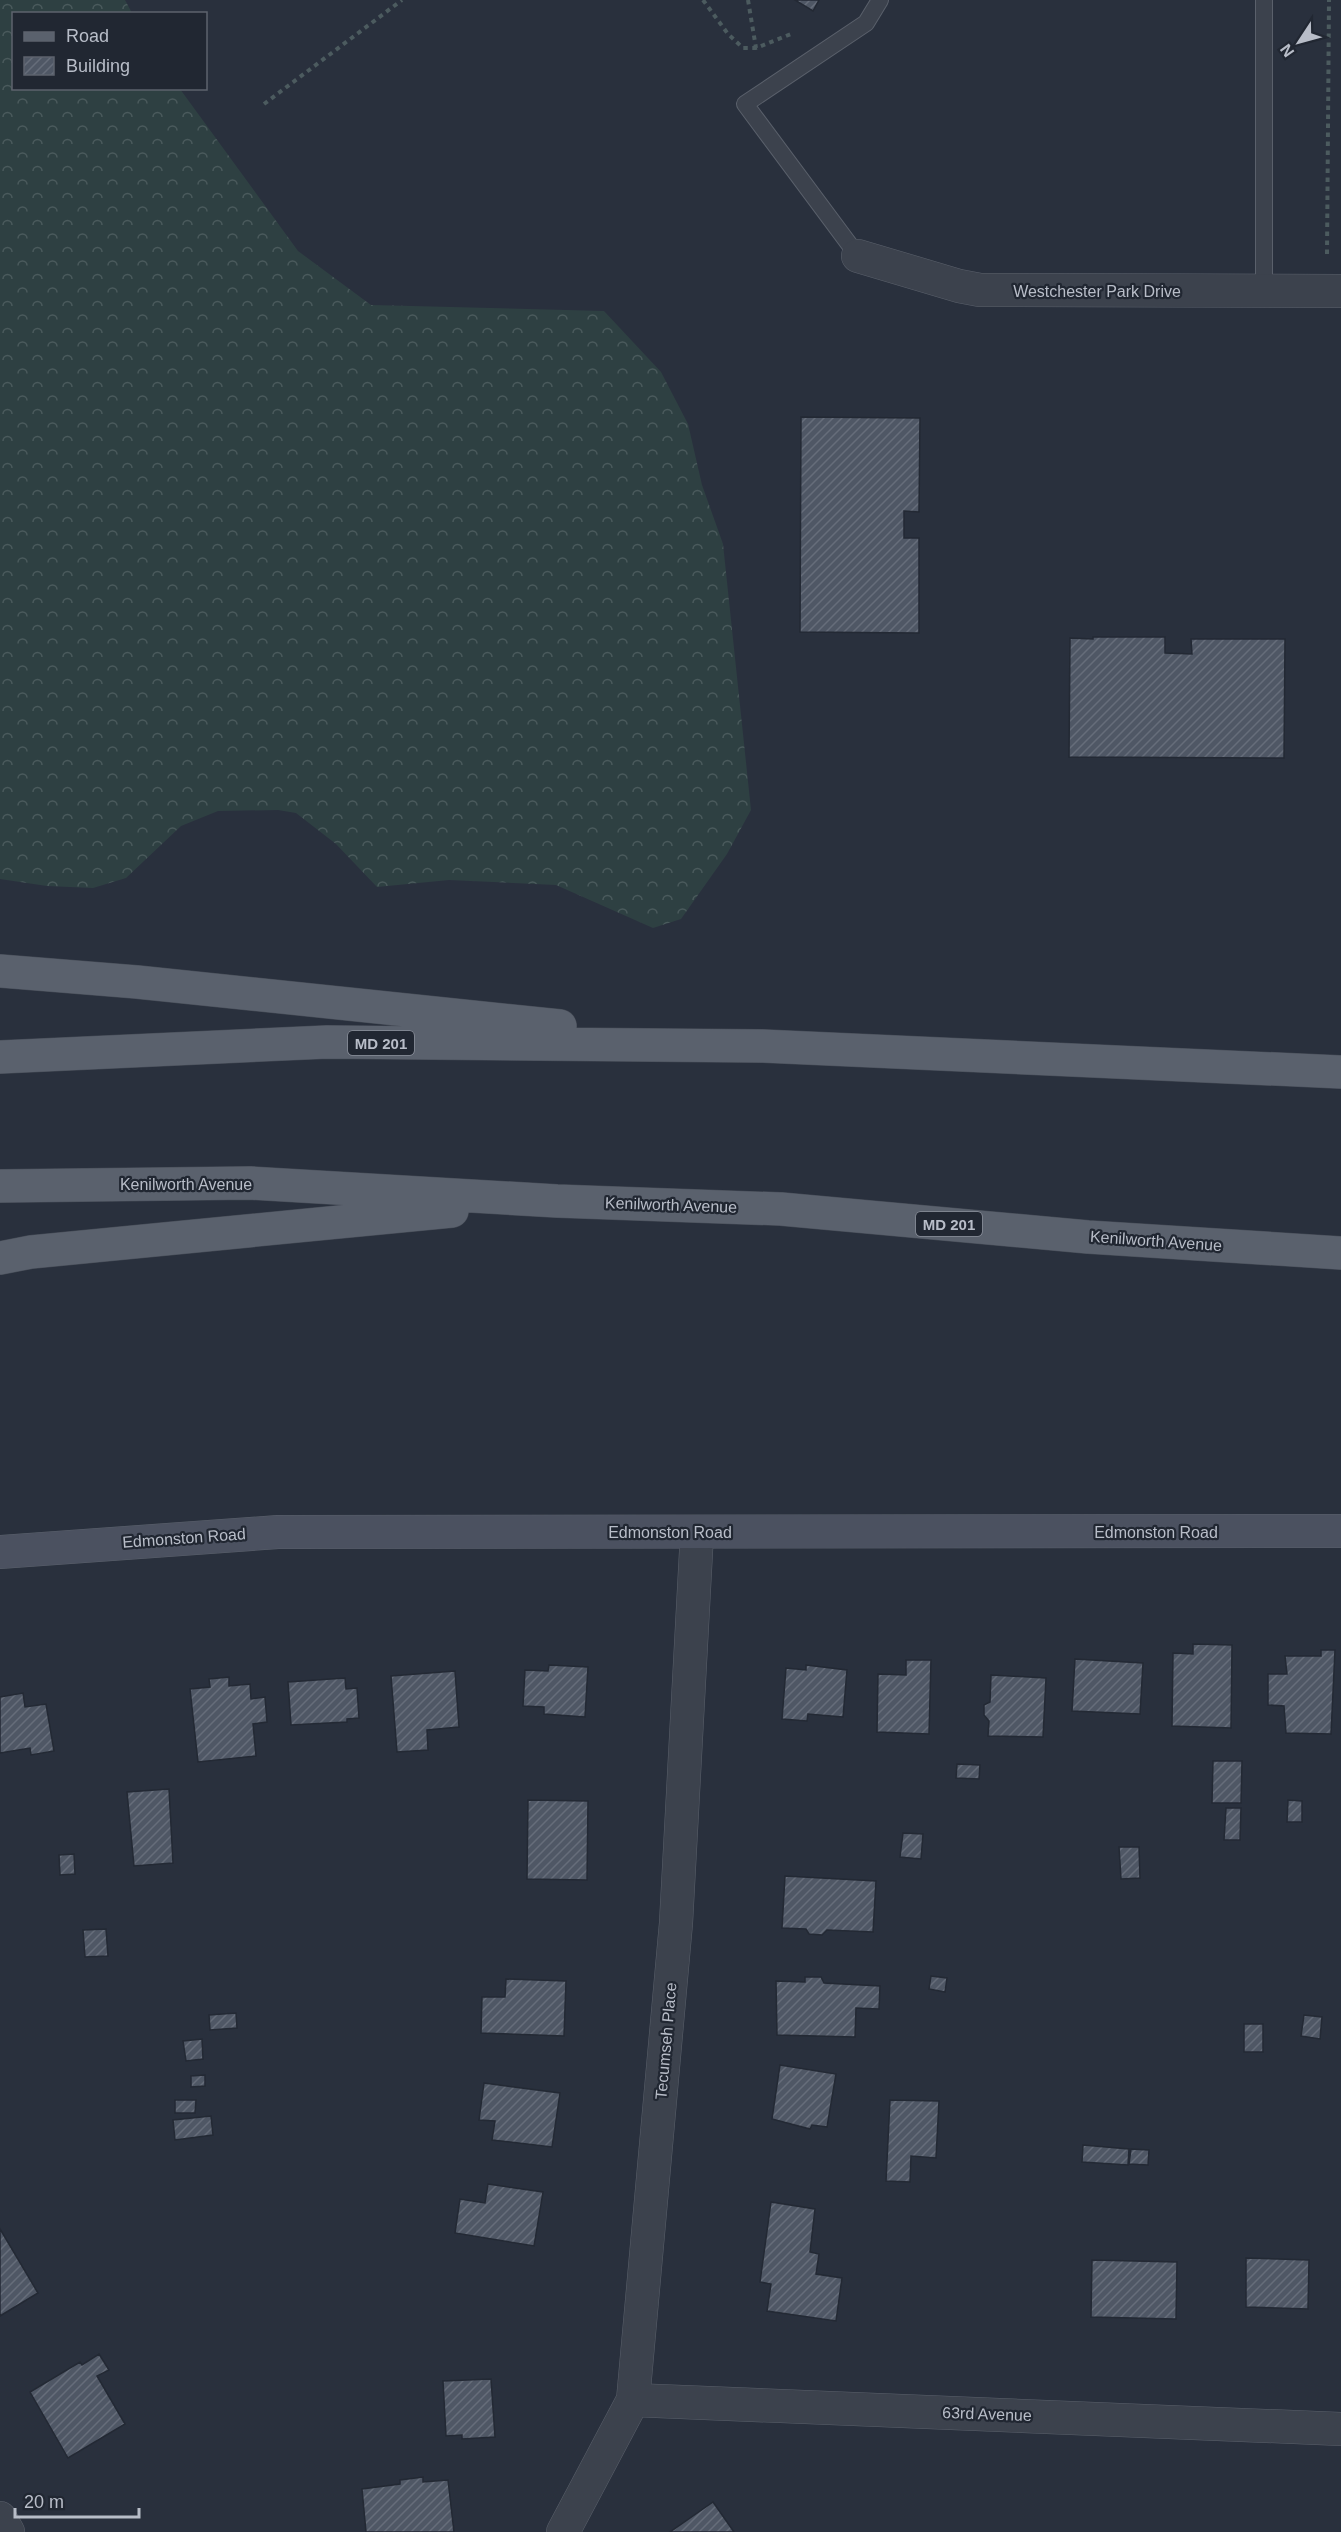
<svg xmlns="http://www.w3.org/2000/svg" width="1341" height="2532" viewBox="0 0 1341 2532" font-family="Arial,sans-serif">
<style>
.forest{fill:url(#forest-crowns)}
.building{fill:url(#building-hatch);stroke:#232934;stroke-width:1.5}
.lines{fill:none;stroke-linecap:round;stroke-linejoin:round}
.lane-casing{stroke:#5a606b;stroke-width:18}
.street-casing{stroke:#5a606b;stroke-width:34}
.secondary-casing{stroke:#5a606b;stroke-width:34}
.primary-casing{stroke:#454b56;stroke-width:34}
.path{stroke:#4c5b5f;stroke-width:4;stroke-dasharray:4.5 4.5;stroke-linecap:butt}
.lane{stroke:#3c424d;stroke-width:16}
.street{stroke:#3c424d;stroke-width:33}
.secondary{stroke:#4b5160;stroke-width:33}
.primary{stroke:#5a616d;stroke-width:33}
.labels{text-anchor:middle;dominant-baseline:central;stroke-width:4.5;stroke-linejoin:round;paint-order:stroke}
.shield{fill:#212732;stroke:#8b909b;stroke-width:1.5}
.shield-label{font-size:15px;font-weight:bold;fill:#b8bdc8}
.street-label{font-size:16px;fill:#b8bdc8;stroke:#212732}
</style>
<defs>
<pattern id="forest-crowns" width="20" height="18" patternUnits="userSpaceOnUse" patternTransform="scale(1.5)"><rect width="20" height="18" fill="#2e4042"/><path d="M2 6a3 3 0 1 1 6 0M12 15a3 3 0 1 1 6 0" fill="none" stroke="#4a5a5c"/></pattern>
<pattern id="building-hatch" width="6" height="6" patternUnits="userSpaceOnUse" patternTransform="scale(1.5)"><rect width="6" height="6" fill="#4f5765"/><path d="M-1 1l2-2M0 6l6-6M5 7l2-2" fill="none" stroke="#666d7a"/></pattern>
</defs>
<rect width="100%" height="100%" fill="#29303d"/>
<!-- forest -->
<path class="forest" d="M0 0H125L132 13 14 14V88L180 89 298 251 371 305 604 311 661 372 688 424 702 485 723 544 751 810 727 854 681 919 653 928 556 885 449 880 377 887 336 844 296 813 278 810 218 811 181 826 126 878 93 888 47 886 0 879Z"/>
<!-- building -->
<path class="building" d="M795 0H819L813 11Z
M801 417 920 418 919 512 904 511V538H919V633L800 632Z
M1093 637H1165V653L1192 654 1191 639H1285L1284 758 1069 757 1070 638 1093 639Z
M1193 1644 1232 1645 1231 1728 1172 1726 1173 1653 1193 1654Z
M1321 1650H1335L1331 1734 1286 1733 1284 1706 1268 1705V1674H1287L1285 1656H1321Z
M1075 1659 1143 1663 1140 1714 1072 1711Z
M906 1660H931L929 1734 877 1732 878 1674 906 1675Z
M549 1665 588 1667 585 1717 544 1714V1707L523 1706 525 1670 548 1671Z
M806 1665 847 1670 843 1717 808 1714 807 1721 782 1719 786 1668 806 1670Z
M455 1671 459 1727 427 1730 428 1750 397 1752 391 1676Z
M991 1675 1046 1678 1043 1737 988 1736 989 1721 984 1715V1705L990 1702Z
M229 1677V1686L250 1684 251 1699 265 1697 267 1722 253 1724 256 1756 198 1762 190 1689 210 1687 209 1679Z
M345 1678 346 1689 357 1688 359 1718 347 1719V1722L291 1725 288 1682Z
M23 1693 25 1707 46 1704 54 1751 31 1755 30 1748 0 1753V1697Z
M1213 1761H1242L1241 1803H1212Z
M957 1764 980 1765 979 1779 956 1778Z
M169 1789 173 1863 134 1866 127 1792Z
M528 1800 588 1801 587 1880 527 1879Z
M1288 1800 1302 1801V1822H1287Z
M1226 1808H1241L1240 1840H1224Z
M903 1833 923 1834 921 1859 900 1857Z
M1119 1847H1139L1140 1878 1121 1879Z
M74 1854 75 1874 60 1875 59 1855Z
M785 1876 876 1881 873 1932 827 1930 822 1935 809 1934 806 1929 782 1928Z
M106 1929 108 1956 85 1957 83 1930Z
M931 1976 947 1978 945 1992 929 1989Z
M805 1977H821L824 1983 880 1986 879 2009 856 2008 855 2037 777 2035 776 1981 805 1982Z
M506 1979 566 1981 564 2036 481 2033 482 1997H505Z
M236 2013 237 2028 210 2030 209 2015Z
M1304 2015 1322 2017 1320 2039 1301 2036Z
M1244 2024H1263V2052H1244Z
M202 2039 203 2059 186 2061 183 2041Z
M780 2065 836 2074 827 2127 812 2125 810 2129 772 2119Z
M205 2075V2086L191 2087V2076Z
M484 2083 560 2093 552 2147 492 2140 495 2121 479 2120Z
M175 2100H196L195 2113H175Z
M890 2100 939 2101 936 2158 911 2156 910 2182 886 2181Z
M211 2116 213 2135 175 2140 173 2120Z
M1083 2145 1129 2149 1128 2165 1082 2162Z
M1131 2149 1149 2150 1148 2165 1129 2164Z
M488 2184 543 2192 534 2246 455 2233 460 2199 485 2203Z
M771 2202 815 2209 810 2252 819 2254 816 2274 842 2278 836 2321 767 2311 771 2284 760 2282Z
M0 2229 38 2293 0 2316Z
M1246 2258 1309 2260 1308 2309 1246 2307Z
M1092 2260 1177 2262 1176 2319 1091 2317Z
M99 2354 109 2370 97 2376 125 2424 68 2458 30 2392 80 2362 82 2365Z
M491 2379 495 2437 462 2439V2435L446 2436 443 2381Z
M423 2477V2482L448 2480 454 2532H366L362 2489 400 2484V2480Z
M713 2502 734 2532H670Z"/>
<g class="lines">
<!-- lane casing -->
<g class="lane-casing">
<path id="lane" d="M858 256 745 104 866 23 880 0
M1264 291V0"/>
</g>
<!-- street casing -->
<g class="street-casing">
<path id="street" d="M858 256 959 286 980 290 1341 291
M633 2400 1341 2429
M0 2518 8 2532
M563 2532 633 2400 676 1923 697 1533"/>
</g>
<!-- secondary casing -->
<g class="secondary-casing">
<path id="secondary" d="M0 1552 278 1532 1341 1531"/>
</g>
<!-- primary casing -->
<g class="primary-casing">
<path id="primary" d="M0 971 137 982 560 1026
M0 1057 327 1042 762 1046 1341 1072
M0 1186 250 1183 557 1201 781 1209 1088 1237 1341 1253
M0 1258 31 1252 452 1211"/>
</g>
<!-- path -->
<path class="path" d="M703 0 728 34 743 48H756L791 34
M748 0 756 48
M264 104 402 0
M1327 254 1329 0"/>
<!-- lane -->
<use href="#lane" class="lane"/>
<!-- street -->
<use href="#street" class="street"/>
<!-- secondary -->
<use href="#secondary" class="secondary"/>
<!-- primary -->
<use href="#primary" class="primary"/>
</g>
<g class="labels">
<!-- shield labels -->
<g class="shield">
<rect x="348" y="1031" width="66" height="24" rx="4.5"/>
<rect x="916" y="1212" width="66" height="24" rx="4.5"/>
</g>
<g class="shield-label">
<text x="381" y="1043">MD 201</text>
<text x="949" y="1224">MD 201</text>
</g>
<!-- street labels -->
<g class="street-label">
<text x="1097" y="291">Westchester Park Drive</text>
<text x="186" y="1184">Kenilworth Avenue</text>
<text transform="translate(671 1205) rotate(2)">Kenilworth Avenue</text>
<text transform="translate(1156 1241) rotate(4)">Kenilworth Avenue</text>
<text x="670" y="1532">Edmonston Road</text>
<text x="1156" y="1532">Edmonston Road</text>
<text transform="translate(184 1538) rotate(-4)">Edmonston Road</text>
<text transform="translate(666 2041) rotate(-85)">Tecumseh Place</text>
<text transform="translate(987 2414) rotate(2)">63rd Avenue</text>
</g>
</g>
<!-- legend -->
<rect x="12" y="12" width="195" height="78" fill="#212732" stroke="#5d636e" stroke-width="1.5"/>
<rect x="24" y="32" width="30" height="9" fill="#5a616d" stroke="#5d636e" stroke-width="1.5"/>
<text x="66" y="42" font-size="18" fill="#b8bdc8">Road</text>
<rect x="24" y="57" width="30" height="18" fill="url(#building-hatch)" stroke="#5d636e" stroke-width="1.5"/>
<text x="66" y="72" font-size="18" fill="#b8bdc8">Building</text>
<!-- north arrow -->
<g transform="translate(1299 42) rotate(234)" stroke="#212732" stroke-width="4.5" paint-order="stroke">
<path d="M0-4.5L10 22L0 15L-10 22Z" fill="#b8bdc8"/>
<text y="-9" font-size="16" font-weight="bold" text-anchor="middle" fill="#b8bdc8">N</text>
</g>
<!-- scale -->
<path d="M15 2508v9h124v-9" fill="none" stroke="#b8bdc8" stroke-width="3"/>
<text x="24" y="2508" font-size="18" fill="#b8bdc8" stroke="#212732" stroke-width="4.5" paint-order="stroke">20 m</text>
</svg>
